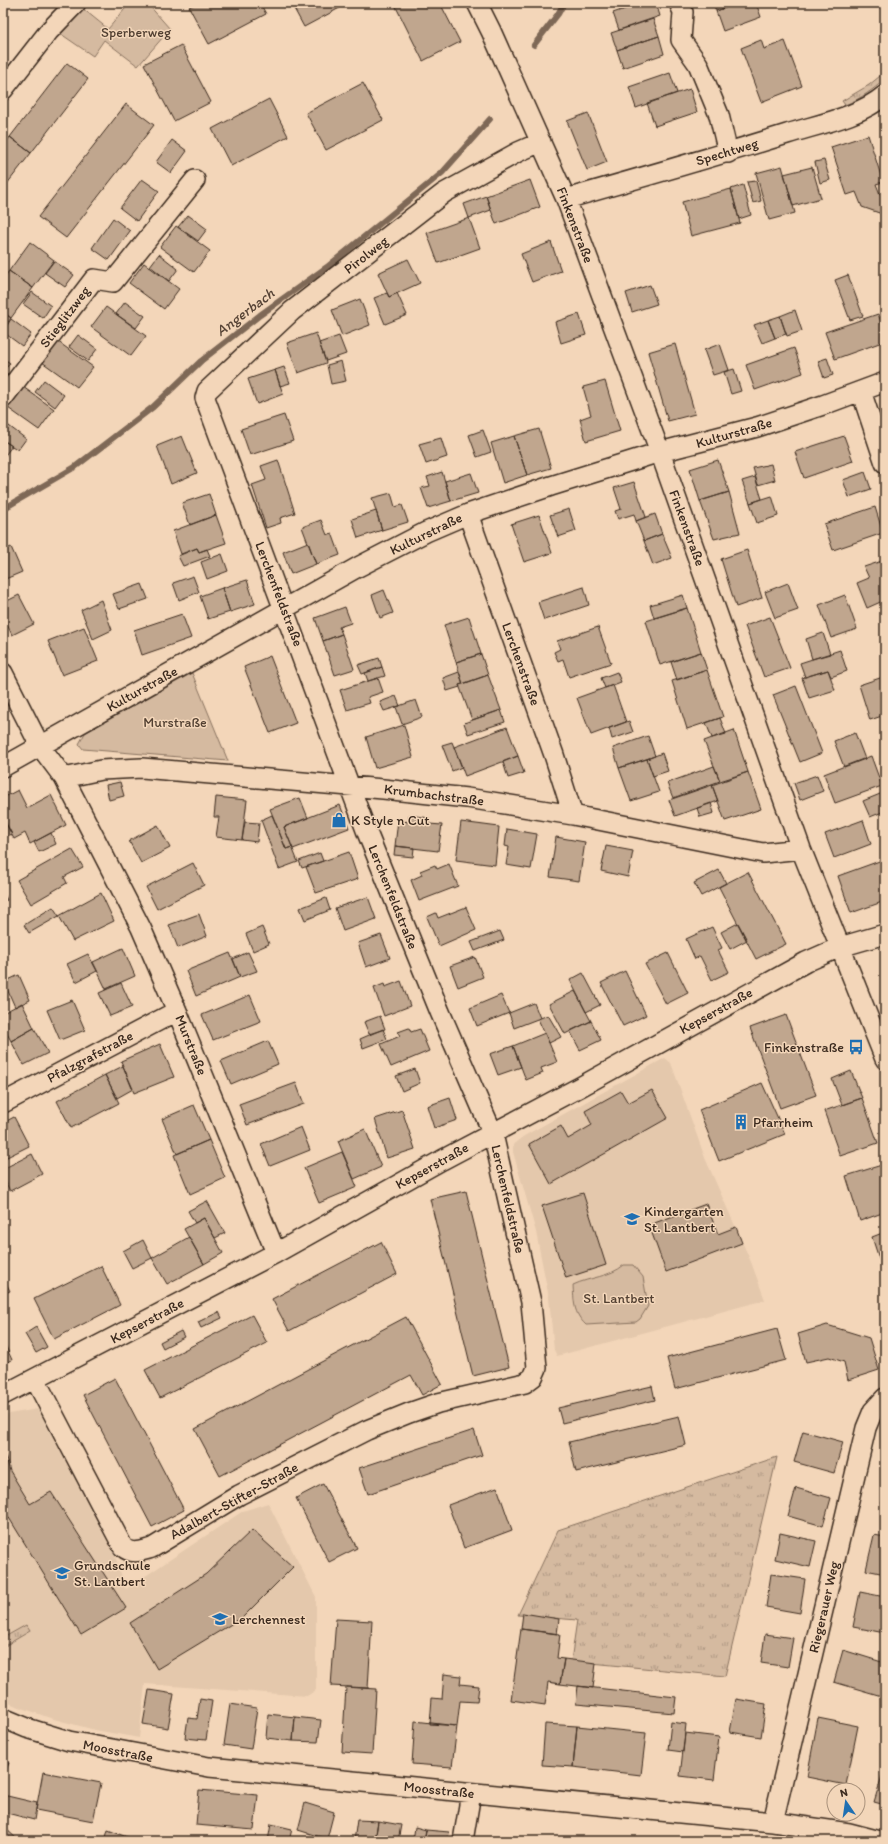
<svg xmlns="http://www.w3.org/2000/svg" width="888" height="1844" viewBox="0 0 888 1844" font-family="Itim,sans-serif">
<style>
.built{fill:#e4c8ac}
.grass{fill:url(#grass-tufts);stroke:#88725f}
.green{fill:#d5baa0;stroke:#88725f}
.lines{fill:none;stroke-linecap:round;stroke-linejoin:round}
.stream{stroke:#7e6856;stroke-width:6}
.building{fill:#c0a68e;stroke:#3b2a1e}
.minor-casing{stroke:#3b2a1e;stroke-width:22}
.minor{stroke:#f3d6b9;stroke-width:19}
.labels{text-anchor:middle;dominant-baseline:central;stroke-width:3;stroke-linejoin:round;paint-order:stroke}
.park-label{font-size:14px;fill:#524032;stroke:#f3d6b9}
.street-label{font-size:14px;fill:#3b2a1e;stroke:#f3d6b9}
.poi-label{font-size:14px;fill:#3b2a1e;stroke:#f3d6b9;text-anchor:start}
.water-label{font-size:15px;font-style:italic;fill:#574436;stroke:#f3d6b9}
</style>
<defs>
<pattern id="grass-tufts" width="24" height="20" patternUnits="userSpaceOnUse"><rect width="24" height="20" fill="#d5baa0"/><path d="M3 7l-1-3M5 7V3M7 7l1-3M15 17l-1-3M17 17v-4M19 17l1-3" fill="none" stroke="#ae9782"/></pattern>
</defs>
<rect width="100%" height="100%" fill="#f3d6b9"/>
<filter id="ink" filterUnits="userSpaceOnUse"><feTurbulence type="fractalNoise" baseFrequency=".025" numOctaves="2"/><feDisplacementMap in="SourceGraphic" scale="8" xChannelSelector="R" yChannelSelector="G"/><feConvolveMatrix kernelMatrix="1 2 1 2 8 2 1 2 1" color-interpolation-filters="sRGB"/></filter>
<g filter="url(#ink)">
<!-- built -->
<path class="built" d="M665 1058 671 1063 705 1158 751 1262 765 1300 557 1356 554 1350 549 1298 536 1232 513 1152V1147L516 1142 524 1136Z
M38 1409 115 1556 126 1589 243 1511 268 1503 316 1597V1690L307 1696 145 1684 139 1738 95 1730 50 1718 3 1701V1415Z"/>
<!-- grass -->
<path class="grass" d="M885 72V79C873 90 860 99 845 105L842 101 869 85Z
M777 1457 725 1676 571 1661 577 1620 518 1615 558 1530Z
M26 1625 30 1631 3 1647V1638Z"/>
<!-- green -->
<path class="green" d="M130 3H147L170 29 138 66 104 40 93 56 61 34 82 8 108 29Z
M192 673 228 761 83 749 79 744 85 733Z
M624 1265H633L643 1277 648 1306 640 1319 636 1322 586 1325C573 1313 574 1301 573 1285 590 1277 610 1277 624 1265Z"/>
<g class="lines">
<!-- stream -->
<path class="stream" d="M534 45 558 14 564 3
M3 509 75 467 153 407 201 361 260 315 327 267 442 173 490 119"/>
</g>
<!-- building -->
<path class="building" d="M197 3H260L266 14 209 44 189 7Z
M291 3H349L304 27Z
M394 3H440L460 42 423 61Z
M619 3H641L622 10Z
M641 3H656L660 16 619 30 613 13Z
M713 3H739L716 11Z
M739 3H756L761 17 723 31 716 11Z
M653 19 659 36 617 50 611 33Z
M659 36 664 54 623 68 617 50Z
M761 40 764 49 785 41 802 86 761 102 741 48Z
M181 45 211 102 174 121 144 64Z
M67 63 88 79 31 153 10 137Z
M670 73 677 93 636 108 629 87Z
M363 83 383 120 326 150 306 113Z
M690 89 697 112 655 126 647 103Z
M269 99 288 136 231 166 212 129Z
M126 104 154 125 66 238 38 217Z
M588 113 607 162 587 170 567 121Z
M868 135 883 182 876 184 880 194 885 195V215L862 207 856 192 847 195 831 147Z
M10 137 31 153 3 189V146Z
M172 140 187 151 171 173 156 162Z
M824 160 830 180 820 183 815 162Z
M782 166 795 213 769 220 756 173Z
M812 167 821 198 793 206 784 174Z
M142 179 159 191 137 221 120 208Z
M530 180 540 207 496 224 486 196Z
M756 181 761 201 753 203 747 182Z
M743 185 751 215 739 219 731 189Z
M731 189 740 223 691 236 682 202Z
M486 196 491 210 469 218 464 204Z
M188 215 207 229 198 241 178 227Z
M113 218 130 231 109 260 92 248Z
M469 218 480 248 438 263 427 233Z
M176 226 210 251 194 272 160 247Z
M30 242 54 260 33 288 9 271Z
M551 242 561 271 532 282 521 254Z
M159 254 178 269 169 281 150 266Z
M408 259 420 283 389 297 378 273Z
M54 261 74 275 65 287 45 273Z
M144 263 179 289 164 309 129 283Z
M9 271 33 288 11 318 3 312V279Z
M848 275 863 316 850 320 835 280Z
M650 285 657 304 632 312 626 293Z
M32 292 51 306 43 318 23 304Z
M387 293 389 297 397 293 407 315 385 324 374 298Z
M360 299 370 325 342 336 332 310Z
M125 302 145 316 136 328 116 314Z
M106 307 146 336 131 356 91 327Z
M795 310 802 331 787 336 780 316Z
M3 312 11 318 3 329Z
M579 314 586 335 561 343 555 322Z
M878 314 885 332V341L835 359 825 332Z
M780 316 786 334 775 338 768 320Z
M11 319 31 334 22 346 3 332Z
M768 320 775 338 762 343 754 325Z
M316 333 326 363 298 373 287 343Z
M78 335 97 349 88 361 69 347Z
M339 336 346 354 326 361 319 343Z
M57 341 93 367 77 387 42 362Z
M675 344 695 414 668 421 648 352Z
M720 344 729 370 713 375 704 350Z
M794 348 803 373 755 390 746 365Z
M3 358 10 363 3 372Z
M827 358 833 375 824 378 818 361Z
M341 361 346 381 331 384 327 365Z
M284 367 290 383 280 386 275 370Z
M734 369 741 391 731 394 724 372Z
M275 370 283 394 257 404 248 379Z
M44 380 64 395 55 407 35 392Z
M605 381 620 431 586 441 580 419 591 415 583 387Z
M23 387 54 409 39 430 8 408Z
M284 415 293 441 250 455 241 429Z
M5 423 26 439 18 450 3 440V426Z
M539 429 551 468 527 475 514 436Z
M483 430 491 452 477 457 469 435Z
M182 436 197 473 171 484 157 446Z
M514 436 527 475 503 483 491 443Z
M844 436 853 461 804 478 795 452Z
M441 438 447 457 426 464 419 444Z
M3 440 12 446 3 458Z
M278 460 295 513 280 518 281 523 266 528 252 485 266 480 261 466Z
M718 460 729 492 700 501 690 469Z
M771 464 775 480 758 485 753 468Z
M442 472 451 501 428 508 421 488 430 486 427 477Z
M865 472 871 489 849 497 843 480Z
M471 473 478 493 451 501 445 481Z
M755 477 762 499 750 503 742 481Z
M634 482 646 517 636 521 634 514 618 519 615 511 621 509 614 488Z
M729 492 740 533 714 539 700 501Z
M391 493 395 507 402 505 408 522 382 530 372 498Z
M209 494 216 515 190 525 182 503Z
M772 496 778 516 757 523 750 503Z
M875 507 883 533 833 550 824 524Z
M569 509 576 531 558 537 550 515Z
M376 511 382 530 358 538 352 519Z
M655 514 662 534 644 541 636 521Z
M216 515 226 543 199 552 197 548 181 554 173 531Z
M539 515 552 553 524 562 511 524Z
M321 520 327 535 332 533 340 555 316 564 302 527Z
M662 534 672 558 653 565 644 541Z
M308 542 316 564 291 574 283 552Z
M11 547 22 572 3 580V551Z
M197 548 199 552 207 549 210 556 183 566 178 556Z
M747 550 762 598 736 607 721 559Z
M222 554 228 571 207 579 201 562Z
M885 560V600L867 608 857 583 869 578 864 567Z
M193 576 199 592 179 600 173 583Z
M247 580 255 604 230 612 222 588Z
M788 583 798 610 775 618 765 592Z
M142 584 148 599 119 609 113 594Z
M584 587 589 605 544 620 538 602Z
M222 588 230 612 208 619 200 596Z
M384 590 393 613 380 618 372 595Z
M19 595 34 624 12 635 3 616V603Z
M683 595 687 608 654 618 650 605Z
M845 595 857 629 831 638 819 605Z
M101 600 112 630 93 639 81 610Z
M345 607 351 623 339 627 342 634 323 641 315 618Z
M687 608 701 652 660 665 646 621Z
M182 614 191 638 142 655 134 630Z
M469 617 481 654 456 662 444 625Z
M770 617 790 668 764 677 745 626Z
M84 627 98 661 62 675 48 641Z
M598 627 611 663 569 677 563 659 558 661 554 652 560 649 557 641Z
M823 633 830 654 812 659 806 639Z
M342 634 354 669 335 675 323 641Z
M840 650 847 671 831 677 828 670 805 677 800 663Z
M701 652 707 670 677 680 671 662Z
M481 654 488 675 463 684 456 662Z
M270 656 296 723 270 733 244 667Z
M379 658 382 667 362 674 358 665Z
M382 667 385 676 368 681 365 673Z
M707 670 723 717 687 729 672 681Z
M828 670 835 690 809 698 802 678Z
M459 672 463 684 459 685 460 687 447 691 443 678Z
M617 672 621 682 605 688 601 678Z
M488 675 501 710 472 720 459 685Z
M883 677 885 683V715L870 720 859 685Z
M378 678 383 692 368 697 370 703 347 710 340 690Z
M613 685 626 722 591 735 577 698Z
M796 686 822 753 800 762 773 695Z
M396 696 400 706 384 711 380 702Z
M416 700 422 717 402 724 396 707Z
M501 710 505 722 468 734 464 723Z
M720 718 726 734 712 738 706 723Z
M629 721 633 732 612 739 609 728Z
M404 725 413 757 375 768 366 737Z
M507 727 518 756 465 776 454 747Z
M734 730 748 772 720 781 704 741Z
M855 733 865 759 844 767 834 741Z
M648 736 655 756 619 768 613 748Z
M452 742 462 767 452 771 442 745Z
M662 753 668 771 653 776 647 759Z
M518 756 524 773 508 778 503 762Z
M871 756 882 786 835 803 824 774Z
M647 759 659 792 631 801 619 768Z
M714 766 720 781 673 798 667 783Z
M748 772 761 809 725 821 712 785Z
M817 775 823 791 800 800 794 783Z
M120 782 124 796 109 800 106 785Z
M712 785 718 801 675 816 669 800Z
M18 790 27 808 51 795 66 825 30 844 25 833 14 839 3 818V798Z
M885 792V811L870 817 863 801Z
M216 797 247 800 242 840 216 837 219 817H214Z
M300 798 308 818 284 827 292 847 286 849 270 809Z
M711 803 714 813 700 817 697 808Z
M340 805 349 828 293 849 284 827Z
M272 815 286 849 292 847 298 862 279 869 261 820Z
M409 815 429 818V824L442 825 438 851 395 846 398 820 408 822Z
M3 818 12 834 3 838Z
M863 820 871 844 834 858 825 834Z
M245 822 259 823 257 842 242 840Z
M461 822 499 827 495 865 456 860Z
M158 825 170 848 141 863 129 841Z
M507 829 537 834 531 869 506 865 509 847 505 846Z
M51 833 56 844 39 852 34 842Z
M556 837 585 842 579 881 550 877Z
M395 846 414 848 413 857 394 855Z
M606 846 633 851 628 877 601 871Z
M72 849 83 867 64 877 67 883 31 904 17 880Z
M349 852 358 879 316 893 306 867Z
M320 853 323 861 302 868 299 861Z
M885 859V901L851 913 838 876Z
M193 863 204 885 157 909 146 887Z
M449 864 458 886 419 901 411 880 422 875 420 871 435 865 437 869Z
M719 870 726 883 701 896 694 883Z
M748 872 786 944 756 959 719 887Z
M3 892 7 900 3 902Z
M101 893 114 921 73 941 59 916Z
M368 897 376 919 343 931 335 908Z
M326 898 330 910 305 920 300 908Z
M53 907 59 916 29 933 24 925Z
M466 907 476 930 439 946 427 917 436 913 438 918Z
M199 914 207 936 178 948 169 925Z
M738 923 747 940 730 949 721 932Z
M262 927 269 944 253 951 246 934Z
M712 927 722 948 718 950 729 972 712 980 700 956 695 959 686 939Z
M500 931 504 940 475 951 471 942Z
M381 935 390 958 366 967 358 943Z
M123 948 135 976 106 989 93 962Z
M248 952 257 971 240 977 233 959Z
M230 953 240 977 196 996 186 971Z
M668 953 688 993 666 1004 645 964Z
M88 954 97 971 76 982 67 964Z
M475 957 483 977 458 987 450 966Z
M625 971 646 1015 623 1026 601 983Z
M583 973 600 1005 586 1012 570 980Z
M19 975 30 1000 15 1007 4 982Z
M401 981 410 1006 384 1016 374 988 384 984 385 987Z
M121 983 132 1007 110 1016 99 993Z
M575 991 591 1021 565 1034 549 1004Z
M250 995 261 1021 213 1040 202 1015Z
M501 995 509 1013 477 1026 470 1008Z
M72 1000 85 1030 60 1040 47 1010Z
M22 1003 34 1028 11 1041 3 1026V1013Z
M534 1003 540 1018 514 1028 509 1013Z
M548 1015 561 1037 549 1043 538 1019Z
M786 1015 816 1095 780 1108 750 1028Z
M380 1016 385 1029 369 1034 364 1022Z
M591 1021 601 1040 580 1050 570 1031Z
M34 1028 48 1053 24 1065 11 1041Z
M409 1028 411 1032 420 1029 429 1051 391 1067 381 1044 400 1036 398 1032Z
M383 1029 387 1039 363 1048 360 1039Z
M545 1033 557 1062 541 1068 543 1073 526 1080 513 1046Z
M268 1041 278 1064 231 1084 221 1061Z
M160 1044 174 1077 134 1093 121 1061Z
M513 1046 521 1067 498 1075 490 1054Z
M123 1066 133 1089 117 1098 105 1075Z
M415 1069 420 1083 402 1091 396 1076Z
M851 1071 862 1098 842 1105 832 1079Z
M105 1075 119 1103 71 1128 57 1101Z
M296 1083 304 1104 247 1125 239 1104Z
M762 1083 785 1134 719 1161 699 1110Z
M652 1090 668 1118 551 1184 529 1144 561 1126 568 1139 592 1125 585 1111 621 1091 628 1103Z
M450 1098 457 1120 434 1128 427 1106Z
M862 1098 878 1143 840 1156 824 1111Z
M194 1105 209 1140 177 1154 162 1119Z
M402 1110 415 1149 387 1158 375 1119Z
M14 1117 29 1146 3 1159V1123Z
M301 1127 310 1150 270 1166 261 1144Z
M365 1129 381 1167 354 1179 338 1141Z
M209 1140 225 1178 190 1194 174 1155Z
M342 1152 357 1187 319 1203 304 1168Z
M32 1154 42 1174 10 1191 3 1177V1169Z
M885 1164V1212L860 1221 846 1176Z
M466 1191 509 1367 473 1376 430 1199Z
M583 1193 606 1265 566 1278 542 1206Z
M207 1201 225 1233 215 1238 204 1218 195 1223 188 1211Z
M706 1204 718 1234 736 1227 742 1243 666 1272 649 1225Z
M204 1218 223 1253 204 1264 184 1229Z
M885 1232V1277L872 1237Z
M189 1237 204 1264 167 1284 152 1258Z
M143 1240 152 1258 132 1268 123 1251Z
M381 1242 397 1274 289 1331 272 1299Z
M101 1266 120 1305 54 1339 34 1299Z
M3 1277 10 1291 3 1294Z
M219 1312 222 1318 201 1328 198 1322Z
M252 1315 267 1343 160 1398 145 1370Z
M406 1317 442 1384 422 1395 411 1375 220 1476 195 1429Z
M827 1325 869 1338 879 1370 848 1380 844 1362 829 1357 806 1362 798 1334Z
M36 1327 47 1347 36 1353 25 1334Z
M777 1329 786 1360 675 1389 667 1358Z
M181 1331 184 1337 163 1348 160 1342Z
M3 1340 12 1360 3 1364Z
M115 1378 184 1510 152 1527 83 1395Z
M652 1386 655 1400 562 1423 558 1408Z
M679 1416 686 1445 576 1472 569 1442Z
M474 1430 482 1455 368 1494 359 1468Z
M803 1431 843 1442 834 1473 794 1462Z
M3 1448 10 1471 30 1504 51 1492 126 1608 81 1635 3 1508Z
M323 1484 357 1548 329 1562 296 1498Z
M497 1487 512 1530 464 1548 448 1505Z
M796 1488 831 1498 823 1526 788 1516Z
M885 1488V1504L882 1503Z
M252 1530 293 1567 243 1617 157 1669 130 1623 206 1574Z
M780 1533 816 1541 810 1567 775 1559Z
M874 1535 885 1537V1574L866 1570Z
M771 1574 805 1579 800 1613 766 1607Z
M860 1592 885 1597V1633L853 1627Z
M523 1613 559 1619 557 1634 521 1629Z
M336 1619 372 1621 368 1688 331 1686Z
M521 1629 560 1634 557 1658 564 1659 560 1684 548 1682 545 1705 511 1700Z
M765 1634 793 1638 788 1667 761 1663Z
M843 1650 885 1663V1697L834 1682Z
M564 1659 596 1663 593 1688 560 1684Z
M444 1674 461 1676 460 1684 479 1686 477 1702 460 1701 457 1726 430 1724 432 1698 442 1699Z
M578 1686 676 1697 674 1713 576 1704Z
M346 1687 376 1689 372 1754 342 1752Z
M149 1690 174 1694 168 1728 143 1724Z
M200 1699 212 1701 206 1740 185 1738 188 1718 197 1719Z
M736 1699 766 1704 761 1737 730 1732Z
M230 1704 257 1708 251 1749 224 1745Z
M268 1714 295 1717 293 1741 266 1738Z
M295 1717 321 1720 318 1742 293 1741Z
M818 1718 858 1726 846 1785 807 1777Z
M415 1721 457 1726 452 1767 412 1764Z
M671 1722 686 1724 683 1752 668 1750Z
M545 1724 577 1726 573 1767 542 1765Z
M577 1726 646 1733 641 1775 573 1767Z
M685 1733 719 1737 714 1780 680 1776Z
M3 1760 9 1763 3 1778Z
M43 1772 101 1783 93 1821 36 1810Z
M882 1776 885 1777V1805L874 1802Z
M199 1790 258 1795 254 1830 196 1825Z
M3 1795 37 1803 34 1820 3 1812Z
M305 1803 334 1812 327 1839 298 1830Z
M357 1820 378 1821 375 1841H354Z
M378 1821 401 1825 398 1841H375Z
M271 1824 292 1829 289 1841H268Z
M3 1826 19 1841H3Z
M415 1827 426 1830 424 1841H413Z
M108 1830 135 1840V1841H105Z
M426 1830 449 1832 448 1841H424Z"/>
<g class="lines">
<!-- minor casing -->
<g class="minor-casing">
<path id="minor" d="M477 3 491 31 566 199 660 452 801 849 885 1059
M679 3 683 12 681 40 698 64 719 115 728 153
M3 90 49 31 76 3
M566 199C640 178 714 157 787 134 819 124 859 117 885 95
M861 391 885 463
M3 398 94 279 113 282 195 180
M468 514 554 755 573 815
M3 673 40 746 64 778 141 928 177 1011 276 1253
M3 767 358 567 426 532 468 514 551 486 660 452 757 427 823 405 885 382
M64 778 101 770 142 768 383 789 467 798 573 815 763 853 801 849
M3 1103 177 1011
M35 1379 123 1547C132 1555 141 1551 152 1548L239 1495 367 1430 409 1413 438 1403 525 1383 533 1377 537 1368 531 1302 493 1134 440 1012 366 830 205 398 207 391 292 311 444 193 518 152 541 142
M3 1395 276 1253 442 1160 580 1087 806 962 840 947 885 934
M3 1718 27 1728 69 1741 209 1767 773 1822 849 1833 880 1841
M773 1822 866 1428 873 1411 885 1398
M463 1841 471 1793"/>
</g>
<!-- minor -->
<use href="#minor" class="minor"/>
</g>
</g>
<!-- icons -->
<defs>
<g id="shop-bare" transform="scale(1.2)"><path d="M-5-2.5h2.3a2.7 3.5 0 0 1 5.4 0H5L5.5 6h-11ZM-1.5-2.5h3a1.5 2.3 0 0 0-3 0Z" fill="#1f6fb2" stroke="#f3d6b9" stroke-width="2.5" paint-order="stroke"/></g>
<g id="bus-bare" transform="scale(1.2)"><path d="M-5-6H5V4H4V6H2V4H-2V6H-4V4H-5ZM-3.5-4V0h7V-4ZM-3.5 1.2v1.5H-2V1.2ZM2 1.2v1.5H3.5V1.2Z" fill="#1f6fb2" stroke="#f3d6b9" stroke-width="2.5" paint-order="stroke"/></g>
<g id="building-bare" transform="scale(1.2)"><path d="M-4-6H4V6H1V3H-1V6H-4ZM-2.5-4.3h1.7v1.8h-1.7ZM.8-4.3h1.7v1.8H.8ZM-2.5-1h1.7V.8h-1.7ZM.8-1h1.7V.8H.8Z" fill="#1f6fb2" stroke="#f3d6b9" stroke-width="2.5" paint-order="stroke"/></g>
<g id="school-bare" transform="scale(1.2)"><path d="M0-5L7-2L0 1L-7-2ZM-4 1L0 2.5L4 1V4Q0 6-4 4Z" fill="#1f6fb2" stroke="#f3d6b9" stroke-width="2.5" paint-order="stroke"/></g>
</defs>
<g fill-rule="evenodd">
<use href="#shop-bare" x="339" y="820"/>
<use href="#bus-bare" x="856" y="1047"/>
<use href="#building-bare" x="741" y="1122"/>
<use href="#school-bare" x="632" y="1219"/>
<use href="#school-bare" x="62" y="1573"/>
<use href="#school-bare" x="220" y="1619"/>
</g>
<g class="labels">
<!-- park labels -->
<g class="park-label">
<text x="136" y="32">Sperberweg</text>
<text x="175" y="722">Murstraße</text>
<text x="619" y="1298">St. Lantbert</text>
</g>
<!-- street labels -->
<g class="street-label">
<text transform="translate(727 152) rotate(-17)">Spechtweg</text>
<text transform="translate(575 225) rotate(69)">Finkenstraße</text>
<text transform="translate(366 255) rotate(-38)">Pirolweg</text>
<text transform="translate(65 317) rotate(-53)">Stieglitzweg</text>
<text transform="translate(734 433) rotate(-16)">Kulturstraße</text>
<text transform="translate(687 528) rotate(70)">Finkenstraße</text>
<text transform="translate(426 534) rotate(-26)">Kulturstraße</text>
<text transform="translate(279 594) rotate(69)">Lerchenfeldstraße</text>
<text transform="translate(521 664) rotate(70)">Lerchenstraße</text>
<text transform="translate(142 689) rotate(-29)">Kulturstraße</text>
<text transform="translate(434 795) rotate(7)">Krumbachstraße</text>
<text transform="translate(393 897) rotate(68)">Lerchenfeldstraße</text>
<text transform="translate(716 1011) rotate(-29)">Kepserstraße</text>
<text transform="translate(191 1045) rotate(68)">Murstraße</text>
<text transform="translate(90 1057) rotate(-28)">Pfalzgrafstraße</text>
<text transform="translate(432 1166) rotate(-29)">Kepserstraße</text>
<text transform="translate(508 1199) rotate(77)">Lerchenfeldstraße</text>
<text transform="translate(147 1321) rotate(-28)">Kepserstraße</text>
<text transform="translate(234 1501) rotate(-29)">Adalbert-Stifter-Straße</text>
<text transform="translate(824 1607) rotate(-77)">Riegerauer Weg</text>
<text transform="translate(118 1751) rotate(11)">Moosstraße</text>
<text transform="translate(439 1790) rotate(6)">Moosstraße</text>
</g>
<!-- poi labels -->
<g class="poi-label">
<text x="351" y="820">K Style n Cut</text>
<text x="844" y="1047" text-anchor="end">Finkenstraße</text>
<text x="753" y="1122">Pfarrheim</text>
<text x="644" y="1211">Kindergarten<tspan x="644" dy="16">St. Lantbert</tspan></text>
<text x="74" y="1565">Grundschule<tspan x="74" dy="16">St. Lantbert</tspan></text>
<text x="232" y="1619">Lerchennest</text>
</g>
<!-- water labels -->
<g class="water-label">
<text transform="translate(245 312) rotate(-37)">Angerbach</text>
</g>
</g>
<!-- margin -->
<rect width="888" height="1844" fill="none" stroke="#f3d6b9" stroke-width="16"/>
<rect x="8" y="8" width="872" height="1828" fill="none" stroke="#3b2a1e" stroke-width="1.5" filter="url(#ink)"/>
<!-- north arrow -->
<g transform="translate(846 1802) rotate(347)"><circle r="19" fill="#f3d6b9" stroke="#a9917b"/>
<path d="M0-3L7 15L0 10L-7 15Z" fill="#1f6fb2"/>
<text y="-6" font-size="11" font-weight="bold" text-anchor="middle" fill="#3b2a1e">N</text>
</g>
</svg>
